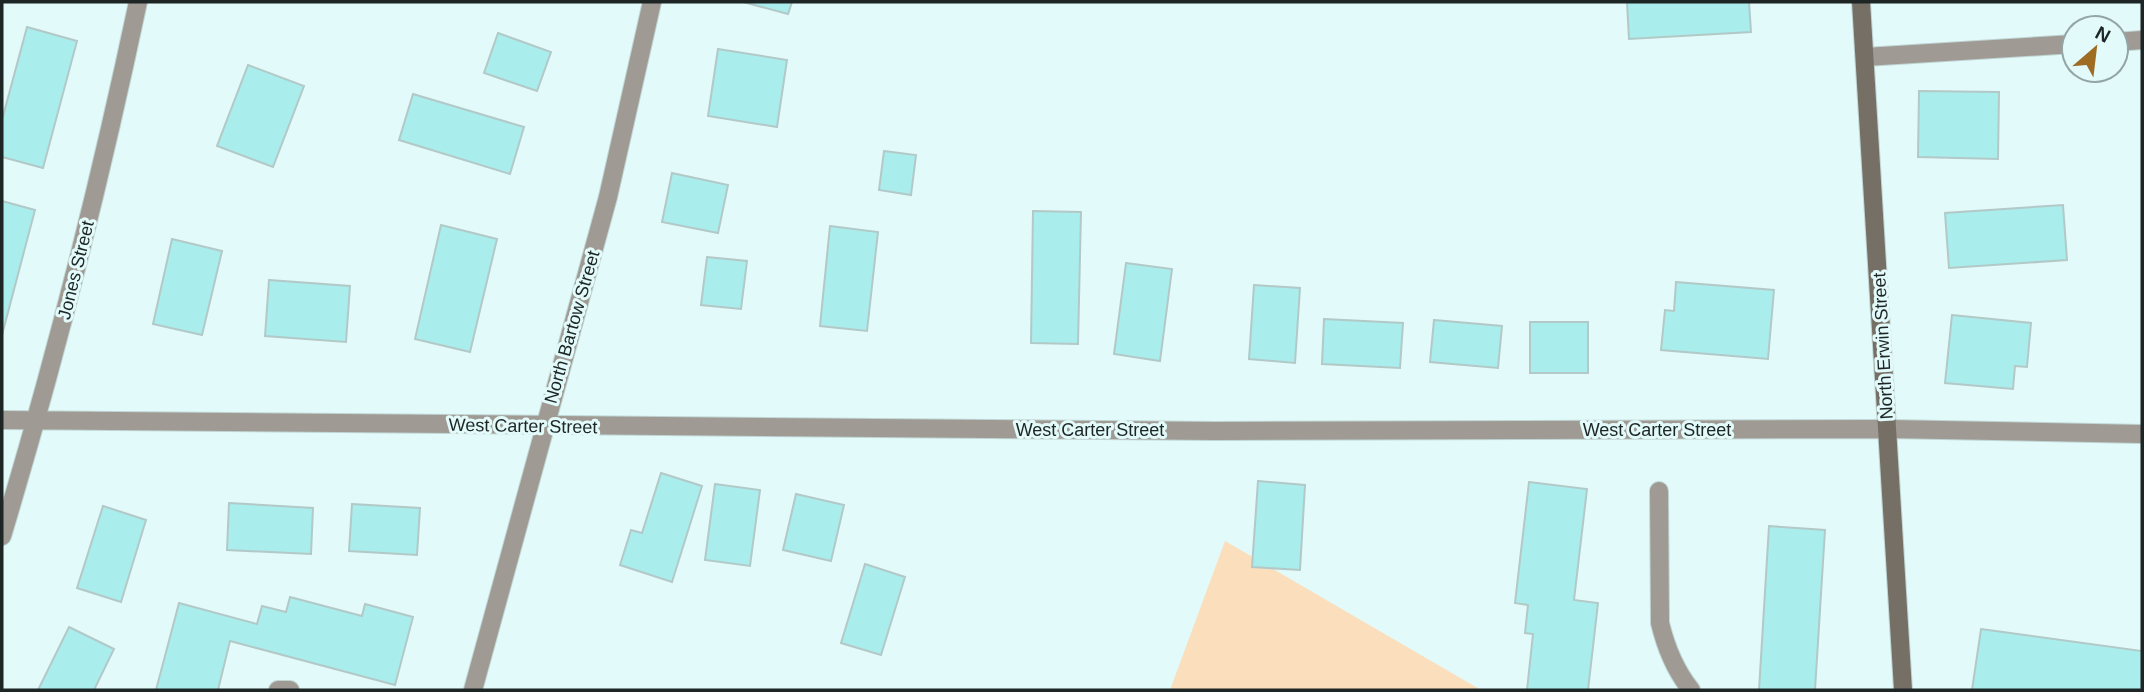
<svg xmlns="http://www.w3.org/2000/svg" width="2144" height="692" viewBox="0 0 2144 692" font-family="Helvetica,sans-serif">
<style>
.green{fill:#fbdebc}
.building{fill:#a9edec;stroke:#b2c9c8;stroke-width:2}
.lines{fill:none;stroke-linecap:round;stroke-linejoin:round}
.lane-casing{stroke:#bfd4d3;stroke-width:20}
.street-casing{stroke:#bfd4d3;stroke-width:20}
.secondary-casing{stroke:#bfd4d3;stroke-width:20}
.lane{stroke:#9f9a93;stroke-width:18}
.street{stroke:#9f9a93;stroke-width:18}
.secondary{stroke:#766f66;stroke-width:18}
.labels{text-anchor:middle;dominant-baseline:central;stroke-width:6;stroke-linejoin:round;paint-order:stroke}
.street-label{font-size:18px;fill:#1d2525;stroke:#e2faf9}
</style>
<rect width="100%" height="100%" fill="#e2faf9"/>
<!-- green -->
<path class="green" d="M1225 541 1481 690H1170Z"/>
<!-- building -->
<path class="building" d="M743 2H792L788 14Z
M1627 2H1749L1751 32 1629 39Z
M27 27 77 41 43 168 2 157V120Z
M498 33 551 52 537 91 484 73Z
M718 49 787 60 777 127 708 116Z
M248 65 304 86 273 167 217 146Z
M1919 91 1999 92 1998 159 1918 157Z
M413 94 524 127 510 174 399 140Z
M884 151 916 155 911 195 879 190Z
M672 173 728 185 718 233 662 222Z
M2 201 35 210 2 335Z
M2063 205 2067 260 1949 268 1945 213Z
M1033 211 1081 212 1078 344 1031 343Z
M441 225 497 239 470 352 415 339Z
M830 226 878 232 867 331 820 326Z
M172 239 222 251 202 335 153 324Z
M707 257 747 261 741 309 701 305Z
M1126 263 1172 269 1160 361 1114 354Z
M269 280 350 286 346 342 265 336Z
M1676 282 1774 290 1768 359 1661 350 1665 310 1674 311Z
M1254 285 1300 288 1295 363 1249 359Z
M1952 315 2031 323 2027 367 2015 366 2013 389 1945 383Z
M1324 319 1403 323 1400 368 1322 364Z
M1434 320 1502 326 1498 368 1430 362Z
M1530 322H1588V373H1530Z
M661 473 702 486 672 582 620 565 631 530 642 533Z
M1258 481 1305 485 1300 570 1252 567Z
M1529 482 1587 489 1574 600 1598 603 1588 690H1527L1533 634 1525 633 1528 605 1515 603Z
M715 484 760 490 750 566 705 560Z
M796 494 844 505 831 561 783 550Z
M229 503 313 508 311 554 227 550Z
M352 504 420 508 417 555 349 551Z
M103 506 146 520 121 602 77 588Z
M1769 526 1825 530 1815 690H1759Z
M865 564 905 577 881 655 841 643Z
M290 597 362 616 365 604 413 617 395 685 230 641 218 690H156L179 603 257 624 262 606 286 612Z
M69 627 114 649 94 690H38Z
M1981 629 2142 651V690H1972Z"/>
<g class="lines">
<!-- lane casing -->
<g class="lane-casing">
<path id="lane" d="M2116 42 2142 40
M1865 57 2074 44
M1659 491 1660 623C1666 648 1675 670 1691 690
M278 690H290"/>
</g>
<!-- street casing -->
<g class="street-casing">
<path id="street" d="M2 420 1216 431 1889 429 2142 434
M2 536C55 360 100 182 138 2
M473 690 608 197 652 2"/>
</g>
<!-- secondary casing -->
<g class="secondary-casing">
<path id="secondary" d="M1861 2 1903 690"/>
</g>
<!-- lane -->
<use href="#lane" class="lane"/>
<!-- street -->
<use href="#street" class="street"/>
<!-- secondary -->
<use href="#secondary" class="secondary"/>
</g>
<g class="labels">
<!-- street labels -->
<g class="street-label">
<text transform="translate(76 270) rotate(-76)">Jones Street</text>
<text transform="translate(572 327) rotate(-74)">North Bartow Street</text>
<text transform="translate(1883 346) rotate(-93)">North Erwin Street</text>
<text transform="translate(523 426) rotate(1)">West Carter Street</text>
<text x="1090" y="430">West Carter Street</text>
<text x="1657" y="430">West Carter Street</text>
</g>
</g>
<!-- border -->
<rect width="2144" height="692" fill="none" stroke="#1d2525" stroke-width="7"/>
<!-- north arrow -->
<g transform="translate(2095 49) rotate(28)"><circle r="33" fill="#e2faf9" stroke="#93a5a4" stroke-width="2"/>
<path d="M0-5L12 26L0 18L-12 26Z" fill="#9f6c23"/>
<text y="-10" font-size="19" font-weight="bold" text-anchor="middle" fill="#1d2525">N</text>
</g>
</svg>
